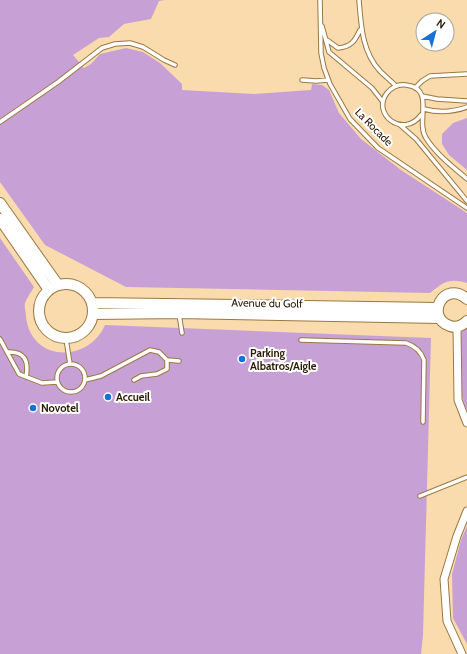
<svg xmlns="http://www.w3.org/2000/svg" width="467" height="654" viewBox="0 0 467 654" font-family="Cabin,sans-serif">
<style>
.green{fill:#c7a1d5}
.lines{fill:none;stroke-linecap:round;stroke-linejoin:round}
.lane-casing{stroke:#9b7841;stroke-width:5.5}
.street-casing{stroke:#9b7841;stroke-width:9}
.secondary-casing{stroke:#9b7841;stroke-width:12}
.lane{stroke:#fff;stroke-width:3.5}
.street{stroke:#fff;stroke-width:7}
.secondary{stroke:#fff;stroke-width:10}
.poi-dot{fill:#1870da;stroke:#fff;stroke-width:1.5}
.labels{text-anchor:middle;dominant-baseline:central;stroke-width:4;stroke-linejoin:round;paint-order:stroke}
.street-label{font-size:11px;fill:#2a1c05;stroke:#fff}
.poi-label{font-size:11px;font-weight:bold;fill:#2a1c05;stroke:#fff;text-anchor:start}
</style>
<rect width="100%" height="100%" fill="#fadbae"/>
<!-- green -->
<path class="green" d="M0 0H165L159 1 151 19 124 24 109 37 99 38 73 55 84 68 91 64 100 54 126 48 143 52 160 63 182 84V90L254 94 311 90 312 84 322 85 329 90 339 113 361 139 401 170 467 213V283C449 278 444 282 430 293L126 287 45 245 0 182Z
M467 118V170L449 155 442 144V134L453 123Z
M0 238 34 287C31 292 27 298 25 303 24 307 26 312 26 316 30 362 88 364 105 325L431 338 423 635 421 654H0Z
M467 328V409H466L460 390V333Z
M467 526V644L453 618 452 574 461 540Z"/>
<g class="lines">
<!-- lane casing -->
<g class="lane-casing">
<path id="lane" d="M320 0 321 53 324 68 330 84 350 119 378 148 467 208
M359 0C361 25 362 52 380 71 385 76 391 81 396 86
M322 26 329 52 372 88 383 102
M327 40 338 48C351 47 355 41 360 30
M302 80 316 81 328 80
M415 88 422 81 430 76 467 74
M422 96 437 99 467 101
M424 109C438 113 453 112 467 107
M421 115C403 139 371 114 387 93 392 87 398 84 406 85 436 88 415 121 426 138 436 154 453 167 467 179
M0 122 58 82 102 48 115 44 130 43 143 47 164 60 175 65
M400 125 416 139 467 201
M179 314 182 333
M0 339 19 374 42 383 57 382
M66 339 70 364
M301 340 406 343C415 346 421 351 424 360L423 422
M7 352C25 351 29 361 26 377
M167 360 179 361
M57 378a14 14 0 1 1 28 0a14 14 0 1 1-28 0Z
M85 380 101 376 150 350 159 352 167 360V369L157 374 141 376 134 380
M420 496 467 477"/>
</g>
<!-- street casing -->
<g class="street-casing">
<path id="street" d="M457 327 458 400 467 423
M462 654 447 621 444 579 457 536 467 511"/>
</g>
<!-- secondary casing -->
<g class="secondary-casing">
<path id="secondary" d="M0 203 58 285
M0 219 49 290
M39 311a27 27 0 1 1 54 0a27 27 0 1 1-54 0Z
M467 299C444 279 424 317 450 326 456 328 462 326 467 321
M92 303 438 308
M93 314 179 313 439 318"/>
</g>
<!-- lane -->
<use href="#lane" class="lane"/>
<!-- street -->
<use href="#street" class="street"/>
<!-- secondary -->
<use href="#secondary" class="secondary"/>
</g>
<!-- markers -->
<g class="poi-dot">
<circle cx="242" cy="359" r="4"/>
<circle cx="108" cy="397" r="4"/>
<circle cx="33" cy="408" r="4"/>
</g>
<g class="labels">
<!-- street labels -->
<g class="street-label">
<text transform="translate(374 127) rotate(45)">La Rocade</text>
<text transform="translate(267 303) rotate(1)">Avenue du Golf</text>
</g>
<!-- poi labels -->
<g class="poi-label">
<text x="250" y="353">Parking<tspan x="250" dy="13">Albatros/Aigle</tspan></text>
<text x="116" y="397">Accueil</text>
<text x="41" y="408">Novotel</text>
</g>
</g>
<!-- north arrow -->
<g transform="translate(435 32) rotate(36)"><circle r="19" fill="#ffffff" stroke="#aaa49b"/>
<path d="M0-3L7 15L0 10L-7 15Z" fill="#1870da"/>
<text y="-6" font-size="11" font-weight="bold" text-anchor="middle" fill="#2a1c05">N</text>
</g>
</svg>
